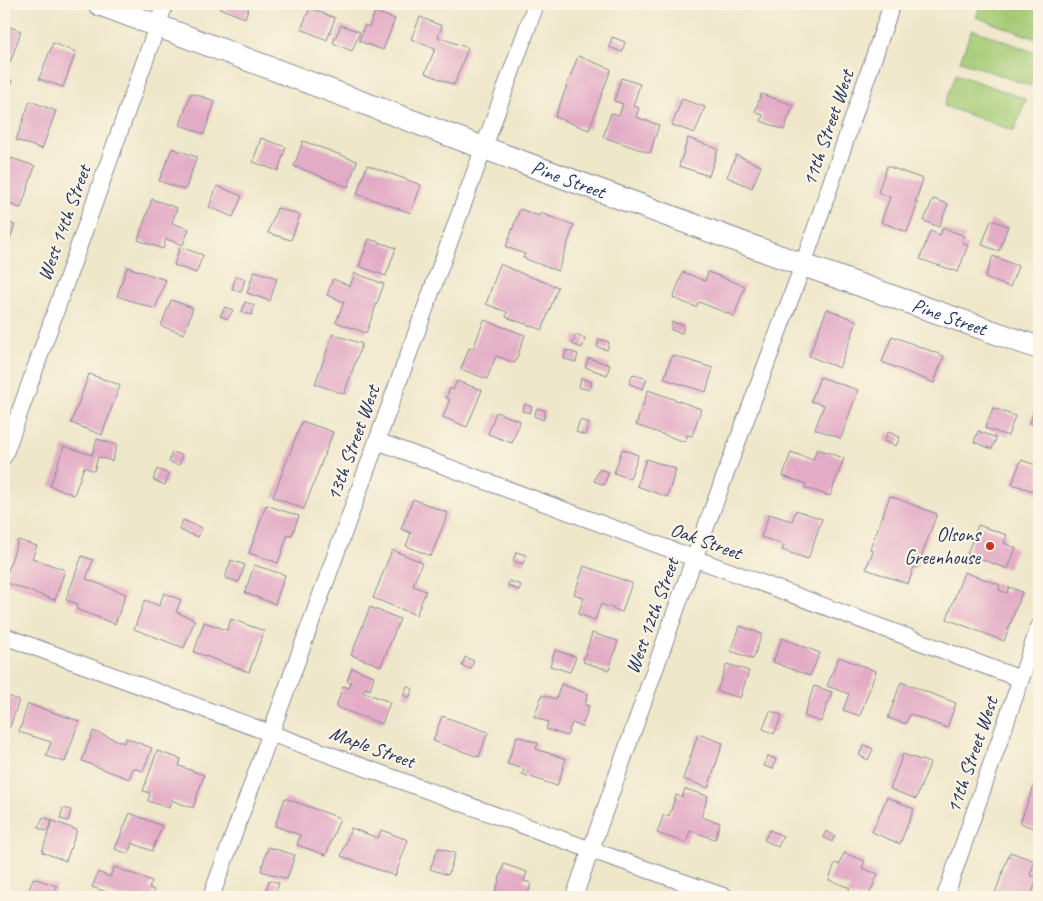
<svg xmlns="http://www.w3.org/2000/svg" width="1043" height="901" viewBox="0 0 1043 901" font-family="Caveat,sans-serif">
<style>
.green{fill:#a4ca75;stroke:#607c6a}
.building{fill:#e3acc6}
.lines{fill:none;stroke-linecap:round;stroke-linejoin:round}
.street-casing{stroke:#858b94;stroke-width:18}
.secondary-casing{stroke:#858b94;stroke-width:24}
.street{stroke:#fff;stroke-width:16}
.secondary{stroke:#fff;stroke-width:22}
.poi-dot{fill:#c8321e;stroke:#fcf5e5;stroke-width:2}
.labels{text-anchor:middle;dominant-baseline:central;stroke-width:4.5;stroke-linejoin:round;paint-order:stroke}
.street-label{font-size:20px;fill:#1b2f5e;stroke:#fcf5e5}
.poi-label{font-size:20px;fill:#1b2f5e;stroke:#fcf5e5;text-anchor:end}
</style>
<rect width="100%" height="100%" fill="#fcf5e5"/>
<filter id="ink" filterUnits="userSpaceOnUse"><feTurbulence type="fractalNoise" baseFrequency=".02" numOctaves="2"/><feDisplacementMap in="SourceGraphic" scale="10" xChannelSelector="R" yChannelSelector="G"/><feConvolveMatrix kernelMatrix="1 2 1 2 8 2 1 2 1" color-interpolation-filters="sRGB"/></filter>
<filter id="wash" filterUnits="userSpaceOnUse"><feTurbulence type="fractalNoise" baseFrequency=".0096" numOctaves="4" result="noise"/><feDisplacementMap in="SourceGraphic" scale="20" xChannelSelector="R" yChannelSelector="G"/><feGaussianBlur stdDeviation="1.12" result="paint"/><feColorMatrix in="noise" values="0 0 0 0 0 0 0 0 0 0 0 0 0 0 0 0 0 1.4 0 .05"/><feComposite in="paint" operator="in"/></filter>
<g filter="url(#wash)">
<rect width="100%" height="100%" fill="#efe7ca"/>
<!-- green -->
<path class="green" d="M981 4H1039V40L976 17Z
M972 29 1039 54V60L1030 86 960 61Z
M956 74 1026 99 1014 131 944 106Z"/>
<g id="blocks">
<!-- building -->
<path class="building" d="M220 4H250L245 18 219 8Z
M362 4H372L370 9 361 6Z
M310 8 335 18 327 40 301 29Z
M375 12 395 19 383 50 359 41 365 25 369 27Z
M420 17 442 26 438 37 468 48 454 85 425 73 435 49 411 39Z
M4 25 21 31 10 63 4 61Z
M341 25 360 32 352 51 333 43Z
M612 37 625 42 622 52 609 47Z
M53 43 76 52 63 87 39 79Z
M578 56 611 69 589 130 555 117Z
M621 78 640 84 633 106 639 108 636 117 659 125 650 153 603 137 611 113 619 115 623 104 614 101Z
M4 79 12 81 4 102Z
M191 93 215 101 204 134 180 125Z
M761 94 793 105 784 130 761 121 763 115 755 112Z
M682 99 705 107 695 133 672 125Z
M30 101 56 111 42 149 16 140Z
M261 138 286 147 278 171 253 162Z
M688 138 718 149 709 176 679 166Z
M303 141 357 161 348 187 294 166Z
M172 148 197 157 185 190 159 181Z
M736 155 761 166 752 188 727 177Z
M11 158 35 166 21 208 4 202V181Z
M367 165 421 185 411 213 357 194Z
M887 166 923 179 915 203H918L907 232 881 222 890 197 878 192Z
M217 186 242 196 233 217 209 207Z
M152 199 177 208 172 223 189 229 183 245 166 239 163 249 138 240Z
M933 199 948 204 939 227 924 221Z
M277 208 300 215 291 240 268 233Z
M520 209 539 216 540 213 574 225 558 271 523 258 525 254 506 247Z
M991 220 1008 226 999 251 982 245Z
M4 221 15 225 4 255Z
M943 228 965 236 962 243 968 245 958 272 920 259 930 231 940 235Z
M369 239 396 248 386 276 359 266Z
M180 247 203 255 196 273 174 265Z
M993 256 1018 266 1010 287 985 278Z
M500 264 523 274 558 287 542 330 506 317 507 312 486 304Z
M127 267 166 280 155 309 117 296Z
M254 271 277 278 270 301 247 293Z
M683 272 705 281 708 272 745 286 734 316 699 302 696 307 673 298Z
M355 273 384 284 366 333 336 322 344 302 327 295 333 279 350 286Z
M236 276 245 279 241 292 232 289Z
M171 300 193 308 184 334 161 326Z
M245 302 254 305 252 315 242 312Z
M225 307 233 310 228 319 220 316Z
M827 309 857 321 839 368 809 356Z
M484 320 525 335 515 363 496 356 487 379 461 369 469 348 473 349Z
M672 322 684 325 682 333 671 330Z
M333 334 362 344 344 394 315 384Z
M576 335 585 339 582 348 572 344Z
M892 336 944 356 934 383 882 362Z
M599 339 609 342 607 350 597 347Z
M566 350 578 354 576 362 564 359Z
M672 355 713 368 706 392 664 379Z
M589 358 610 365 607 375 585 367Z
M89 374 120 385 102 435 71 423Z
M633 374 647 379 643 389 629 384Z
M820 377 858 390 841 438 815 429 824 405 811 401Z
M581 378 592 382 589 390 579 387Z
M457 381 482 390 467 427 443 417 450 399 446 398 450 388 453 390Z
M648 390 701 409 692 436 687 435 685 442 636 425Z
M1038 399 1039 400V426L1030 423Z
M525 404 532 407 530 413 522 411Z
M537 408 546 411 543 420 534 416Z
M993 408 1015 416 1008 436 985 428Z
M496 412 520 421 512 443 488 434Z
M580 420 589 423 585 435 576 432Z
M302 421 333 432 304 509 273 497Z
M978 431 996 438 992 449 974 442Z
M888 432 900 437 896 446 884 441Z
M97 439 117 445 112 461 98 457 94 471 84 467 74 495 50 486 64 446 92 455Z
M622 449 638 455 630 479 614 473Z
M817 449 844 458 830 496 805 488 806 484 783 476 791 452 813 460Z
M172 452 182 455 179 465 169 462Z
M646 459 676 469 667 497 637 486Z
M1021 460 1039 466V493L1012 484Z
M157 469 169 474 165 485 153 480Z
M599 469 609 472 604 485 594 481Z
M890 496 937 514 917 568 914 567 908 584 866 569 873 551 870 549Z
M413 499 448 513 431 556 406 546 411 533 401 529Z
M266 505 299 516 292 535 288 534 278 563 249 553Z
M796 510 822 519 808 559 782 550 784 545 761 537 769 514 792 521Z
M183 520 202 528 198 537 179 530Z
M978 525 1007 535 1004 543 1016 548 1008 569 967 554Z
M18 540 37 546 32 558 65 570 55 600 4 582Z
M392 550 422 562 413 586 426 591 416 615 373 598Z
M516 552 526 555 523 564 513 561Z
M82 556 93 560 86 579 126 594 115 624 76 609 78 604 66 600Z
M231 560 245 565 239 582 225 578Z
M254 565 285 575 275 604 245 593Z
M584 566 632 583 622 612 601 604 595 620 578 614 584 598 574 594Z
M964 572 1000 585 999 590 1007 593 1009 587 1022 592 1004 641 947 619Z
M509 581 521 585 519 590 508 586Z
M164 593 181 600 176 612 195 620 184 648 134 629 145 600 159 606Z
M370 607 400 619 381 666 351 655Z
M231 619 264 631 249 672 194 652 204 622 227 630Z
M740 626 762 634 753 659 731 651Z
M592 633 618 641 609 670 583 662Z
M782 638 820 653 810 676 773 662Z
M555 650 576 657 570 672 550 666Z
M465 657 474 661 471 669 462 666Z
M839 657 876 671 860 716 843 710 849 694 827 686Z
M727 664 749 671 740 698 717 691Z
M352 668 374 676 370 690 364 688 363 692 390 702 382 724 336 707 343 686 349 688 351 682 347 681Z
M901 682 956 703 947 728 910 714 906 724 888 718Z
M561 684 588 694 585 705 589 706 582 727 572 723 567 736 546 729 548 722 534 717 542 695 556 699Z
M407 686 413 689 409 698 403 695Z
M814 686 832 692 821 722 804 716Z
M4 695 19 700 10 727 4 725Z
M28 704 79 721 65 762 46 756 51 742 19 732Z
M770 711 782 715 774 734 763 729Z
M442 716 488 732 479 757 433 741Z
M93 731 124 743 126 738 152 748 143 771 133 768 129 779 82 761Z
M698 734 723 743 708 788 683 779Z
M517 736 538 743 536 749 566 759 557 786 522 774 524 769 507 764Z
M864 745 873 749 868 760 859 755Z
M157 751 181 759 179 766 204 775 193 808 171 800 169 808 148 801 150 793 143 791Z
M903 754 930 763 916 799 890 789Z
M768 756 776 759 773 769 764 766Z
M1035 783 1039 785V830L1020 823Z
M4 784 9 785 6 796 4 795Z
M685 789 708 796 701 817 720 823 715 839 690 831 686 843 657 833 664 814 669 816 676 795 682 797Z
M887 797 914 809 900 844 872 832Z
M285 798 340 818 326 855 297 845 300 835 275 826Z
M63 808 71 810 68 821 60 819Z
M130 813 162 826 152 851 132 843 128 854 115 849Z
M43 817 77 830 66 861 42 852 52 821 47 831 38 828Z
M351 828 378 838 381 830 408 840 395 876 341 856Z
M770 830 783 836 778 847 764 840Z
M826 831 835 836 832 842 823 837Z
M268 847 295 855 287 879 261 871Z
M438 848 455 853 448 875 430 869Z
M1010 852 1035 861 1030 875 1038 878 1030 897H1007L995 893Z
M844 853 865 861 862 868 878 874 868 897H855L847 894 850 888 829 880 835 863 839 865Z
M504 864 527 872 524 881 531 883 528 894 520 892 518 897H507L495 893Z
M114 867 152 881 149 888 154 890 151 897H120L92 887 98 872 110 877Z
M33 878 57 886 53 897H27Z
M269 880 279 883 275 895 266 892Z"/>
</g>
</g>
<g filter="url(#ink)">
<use href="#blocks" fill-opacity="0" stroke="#858b94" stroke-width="1"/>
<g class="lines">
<!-- street casing -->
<g class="street-casing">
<path id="street" d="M377 441 1021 679
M4 456 165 4
M4 636 591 850 726 897
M211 897 536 4
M574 897 694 559 803 265 892 4
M945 897 1039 627"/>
</g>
<!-- secondary casing -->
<g class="secondary-casing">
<g id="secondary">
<path id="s1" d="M99 4 484 148 803 265 1039 348"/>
</g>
</g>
<!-- street -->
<use href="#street" class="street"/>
<!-- secondary -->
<use href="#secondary" class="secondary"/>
</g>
</g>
<!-- markers -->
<circle class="poi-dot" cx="990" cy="546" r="5"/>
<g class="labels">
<!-- street labels -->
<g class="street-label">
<text transform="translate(828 128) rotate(-71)">11th Street West</text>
<text stroke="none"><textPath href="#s1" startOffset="501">Pine Street</textPath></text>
<text transform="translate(64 223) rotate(-70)">West 14th Street</text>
<text stroke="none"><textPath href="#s1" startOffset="906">Pine Street</textPath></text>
<text transform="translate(353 443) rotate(-70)">13th Street West</text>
<text transform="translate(706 541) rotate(20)">Oak Street</text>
<text transform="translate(652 616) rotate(-70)">West 12th Street</text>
<text transform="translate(372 747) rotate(20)">Maple Street</text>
<text transform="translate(972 755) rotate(-71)">11th Street West</text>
</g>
<!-- poi labels -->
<g class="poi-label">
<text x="980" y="534">Olsons<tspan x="980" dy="23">Greenhouse</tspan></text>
</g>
</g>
<!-- margin -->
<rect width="1043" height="901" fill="none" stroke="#fcf5e5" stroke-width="20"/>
</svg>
